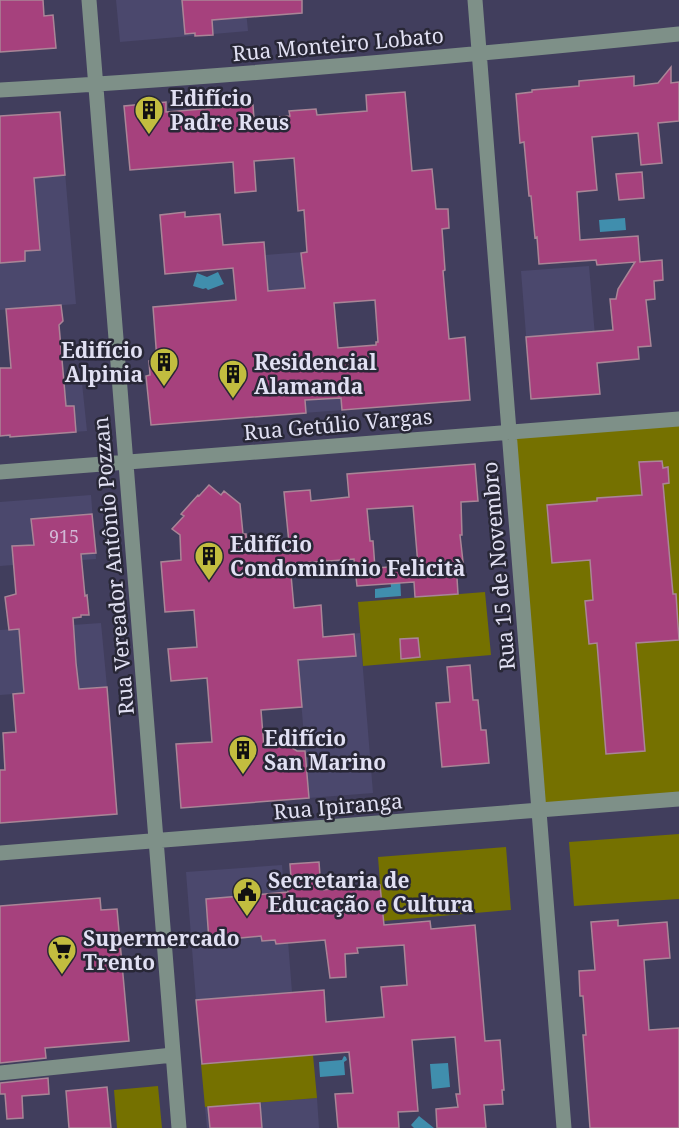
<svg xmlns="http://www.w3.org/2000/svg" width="679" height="1128" viewBox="0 0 679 1128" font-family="'Noto Serif',serif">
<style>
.built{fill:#4b486d}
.green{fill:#757100}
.water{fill:#408ead}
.building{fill:#a6417d;stroke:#aa8597;stroke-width:1.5;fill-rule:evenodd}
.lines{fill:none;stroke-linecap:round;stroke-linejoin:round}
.minor{stroke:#7e9088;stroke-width:15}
.labels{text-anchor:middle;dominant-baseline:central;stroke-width:5;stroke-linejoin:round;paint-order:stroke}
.number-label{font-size:18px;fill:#d2b8d6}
.street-label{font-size:21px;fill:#e1e0f3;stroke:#282736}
.poi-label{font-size:21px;font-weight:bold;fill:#e1e0f3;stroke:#282736;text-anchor:start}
</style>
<rect width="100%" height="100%" fill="#413e5d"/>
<!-- built -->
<path class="built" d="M116 0H245L248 31 120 42Z
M60 112 76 304 0 310V116Z
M329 250 342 410 278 415 265 255Z
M589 266 600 394 531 399 521 271Z
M82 383 87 431 6 437 3 406 65 401 64 384Z
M91 495 96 559 0 566V502Z
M101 623 107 687 0 695V630Z
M360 633 373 793 309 798 296 639Z
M282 865 292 992 324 990 329 1054 201 1064 186 872Z
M317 1098 319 1128H207L205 1107Z"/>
<!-- green -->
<path class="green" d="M679 419V799L539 811 508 432Z
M485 592 491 655 363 666 358 602Z
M679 834V899L574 906 569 842Z
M506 847 511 910 383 921 378 857Z
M313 1055 317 1098 205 1107 201 1064Z
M158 1086 162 1128H117L114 1090Z"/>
<!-- water -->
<path class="water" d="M625 218 626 230 600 232 599 220Z
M218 272 224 284 208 290 206 288 203 289 193 286 197 273 207 277Z
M400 577 401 596 375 598V589L391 587 390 578Z
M344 1056 346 1057 347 1060 344 1062 345 1075 320 1077 319 1062 342 1060Z
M448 1063 450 1087 432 1089 430 1064Z
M419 1116 434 1128H414L411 1125Z"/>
<!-- building -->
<path class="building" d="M0 0H43L44 16 53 15 56 48 0 52Z
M182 0H302V13L212 20 213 35 195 36V33L185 34Z
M671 67V83L679 82V121L658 123 662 163 641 165 638 133 592 137 597 190 577 192 580 240 638 236 640 262 662 260 663 280 654 281 655 299 646 300 651 346 638 347 639 359 597 363 600 394 531 399 526 337 613 330 610 299H616L618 289 635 262 597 265 596 260 539 264 537 237 535 238 531 196H529L524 142 520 143 516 94 532 92V90L579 86V81L634 76V86L658 83Z
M405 92 412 171 432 169 436 209H448L449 228 442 229 445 270 443 271 449 339 465 337 470 400 342 410 341 398 305 400 306 413 151 425 146 376 150 375 149 361 157 360 153 307 236 300 233 268 165 274 160 215 185 212V217L220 214 223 245 264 242 268 291 305 288 301 253 307 252 304 210 298 211 294 158 254 161 256 191 235 193 233 162 130 170 124 106 166 102V112L253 105 254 119 290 116 289 111 316 109 317 115 367 111 366 95ZM375 300 378 342H376V345L338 348 334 303Z
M60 112 65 175 34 178 40 250 25 251V261L0 263V116Z
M642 172 644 198 619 200 616 174Z
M61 305 63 321 59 325 66 406H74L76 432 10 437V435L0 436V368H11L6 309Z
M662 461 663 468 668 467 669 483 663 484 673 594H676L679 640 636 643 645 751 606 754 597 643 589 644 585 601 593 600 590 560 552 563 547 505 597 501V498L642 495 639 462Z
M475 464 478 501 461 502 462 535H460L463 562H456L458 594 415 597 414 582 357 586 354 559 290 564 294 608 321 605 323 637 354 634 356 656 298 660 302 707 261 710 264 748 289 746 297 751H305L309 798 181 808 176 744 212 742 207 678 171 681 168 649 197 647 194 610 165 612 161 562 181 560 180 535 172 529 184 516 181 514 198 495 199 496 209 485 221 495 224 491 240 504 243 534H246L247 547 289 543 284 492 310 490 311 501 349 497 347 474ZM413 506 418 565 375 568 373 541H370L367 509Z
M92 514 96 553 81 554 85 596 87 595 89 615H81V617L73 618 76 663 79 689 107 687 117 814 0 823V770H5L3 733 16 732 13 694 24 693 19 629 9 630 5 597 16 594 12 546 34 545 31 519Z
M418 638 420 657 401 659 400 639Z
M470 665 473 700H478L481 730H486L489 763 442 767 436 703 450 702 447 667Z
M319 862 321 890 380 885 384 925 430 921 431 929 475 925 485 1041 500 1040 504 1090H502L503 1104 484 1105 486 1128H437L436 1109 458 1107 456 1094H460L455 1037 412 1040 418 1111 398 1112 399 1128H338L335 1094 353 1093 349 1052 202 1064 196 1000 324 990 326 1022 384 1017 381 987 407 985 404 945 357 948 358 953 345 954 346 977 330 978 325 940 276 944 275 940 262 941 261 936 209 941 206 899 288 892 287 878H291L290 864Z
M100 898 101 910 117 909 129 1041 45 1048 46 1058 0 1063V906Z
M618 920V926L667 922 670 958 644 960 649 1030 679 1028V1128H590L583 1035H586L583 996H580L579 971 595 970 591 922Z
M48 1078 49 1094 22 1096 23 1118 7 1119 5 1094H0V1083Z
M107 1087 111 1128H69L66 1091Z
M260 1103 262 1128H210L208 1107Z"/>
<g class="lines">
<!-- minor -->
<path class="minor" d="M89 0 179 1128
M475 0 564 1128
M0 90C227 77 453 57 679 34
M0 472 679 419
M0 853 679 799
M0 1073 173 1055"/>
</g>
<!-- icons -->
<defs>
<g id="building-pin" transform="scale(1.5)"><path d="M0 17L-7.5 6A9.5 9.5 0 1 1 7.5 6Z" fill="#c2bd3f" stroke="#282736"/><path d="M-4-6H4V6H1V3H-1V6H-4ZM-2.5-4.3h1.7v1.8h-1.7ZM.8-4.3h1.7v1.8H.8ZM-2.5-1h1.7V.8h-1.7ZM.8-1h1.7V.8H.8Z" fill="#111"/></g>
<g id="civic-pin" transform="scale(1.5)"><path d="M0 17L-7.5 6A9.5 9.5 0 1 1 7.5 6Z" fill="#c2bd3f" stroke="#282736"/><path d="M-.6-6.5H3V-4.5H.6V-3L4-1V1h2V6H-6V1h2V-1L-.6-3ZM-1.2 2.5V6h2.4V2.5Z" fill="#111"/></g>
<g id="supermarket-pin" transform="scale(1.5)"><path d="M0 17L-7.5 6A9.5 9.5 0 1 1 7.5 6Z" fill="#c2bd3f" stroke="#282736"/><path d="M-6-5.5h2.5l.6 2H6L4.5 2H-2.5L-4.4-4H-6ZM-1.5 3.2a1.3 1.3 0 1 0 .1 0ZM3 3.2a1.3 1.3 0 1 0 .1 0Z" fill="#111"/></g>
</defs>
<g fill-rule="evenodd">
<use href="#building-pin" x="149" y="110"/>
<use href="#building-pin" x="164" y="362"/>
<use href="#building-pin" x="233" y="374"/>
<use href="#building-pin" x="209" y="556"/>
<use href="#building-pin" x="243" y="750"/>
<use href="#civic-pin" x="247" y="892"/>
<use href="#supermarket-pin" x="62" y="950"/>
</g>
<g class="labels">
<!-- number labels -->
<g class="number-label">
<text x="64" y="536">915</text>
</g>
<!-- street labels -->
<g class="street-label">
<text transform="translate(338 44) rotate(-5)">Rua Monteiro Lobato</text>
<text transform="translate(338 424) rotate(-5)">Rua Getúlio Vargas</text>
<text transform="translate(113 566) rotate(-95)">Rua Vereador Antônio Pozzan</text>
<text transform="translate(498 566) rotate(-95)">Rua 15 de Novembro</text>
<text transform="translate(338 806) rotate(-5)">Rua Ipiranga</text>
</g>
<!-- poi labels -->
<g class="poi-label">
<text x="170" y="98">Edifício<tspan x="170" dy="24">Padre Reus</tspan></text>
<text x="143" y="350" text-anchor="end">Edifício<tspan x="143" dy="24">Alpinia</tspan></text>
<text x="254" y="362">Residencial<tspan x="254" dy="24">Alamanda</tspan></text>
<text x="230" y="544">Edifício<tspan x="230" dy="24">Condominínio Felicità</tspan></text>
<text x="264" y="738">Edifício<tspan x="264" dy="24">San Marino</tspan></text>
<text x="268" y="880">Secretaria de<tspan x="268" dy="24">Educação e Cultura</tspan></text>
<text x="83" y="938">Supermercado<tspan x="83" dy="24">Trento</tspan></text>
</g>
</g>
</svg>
